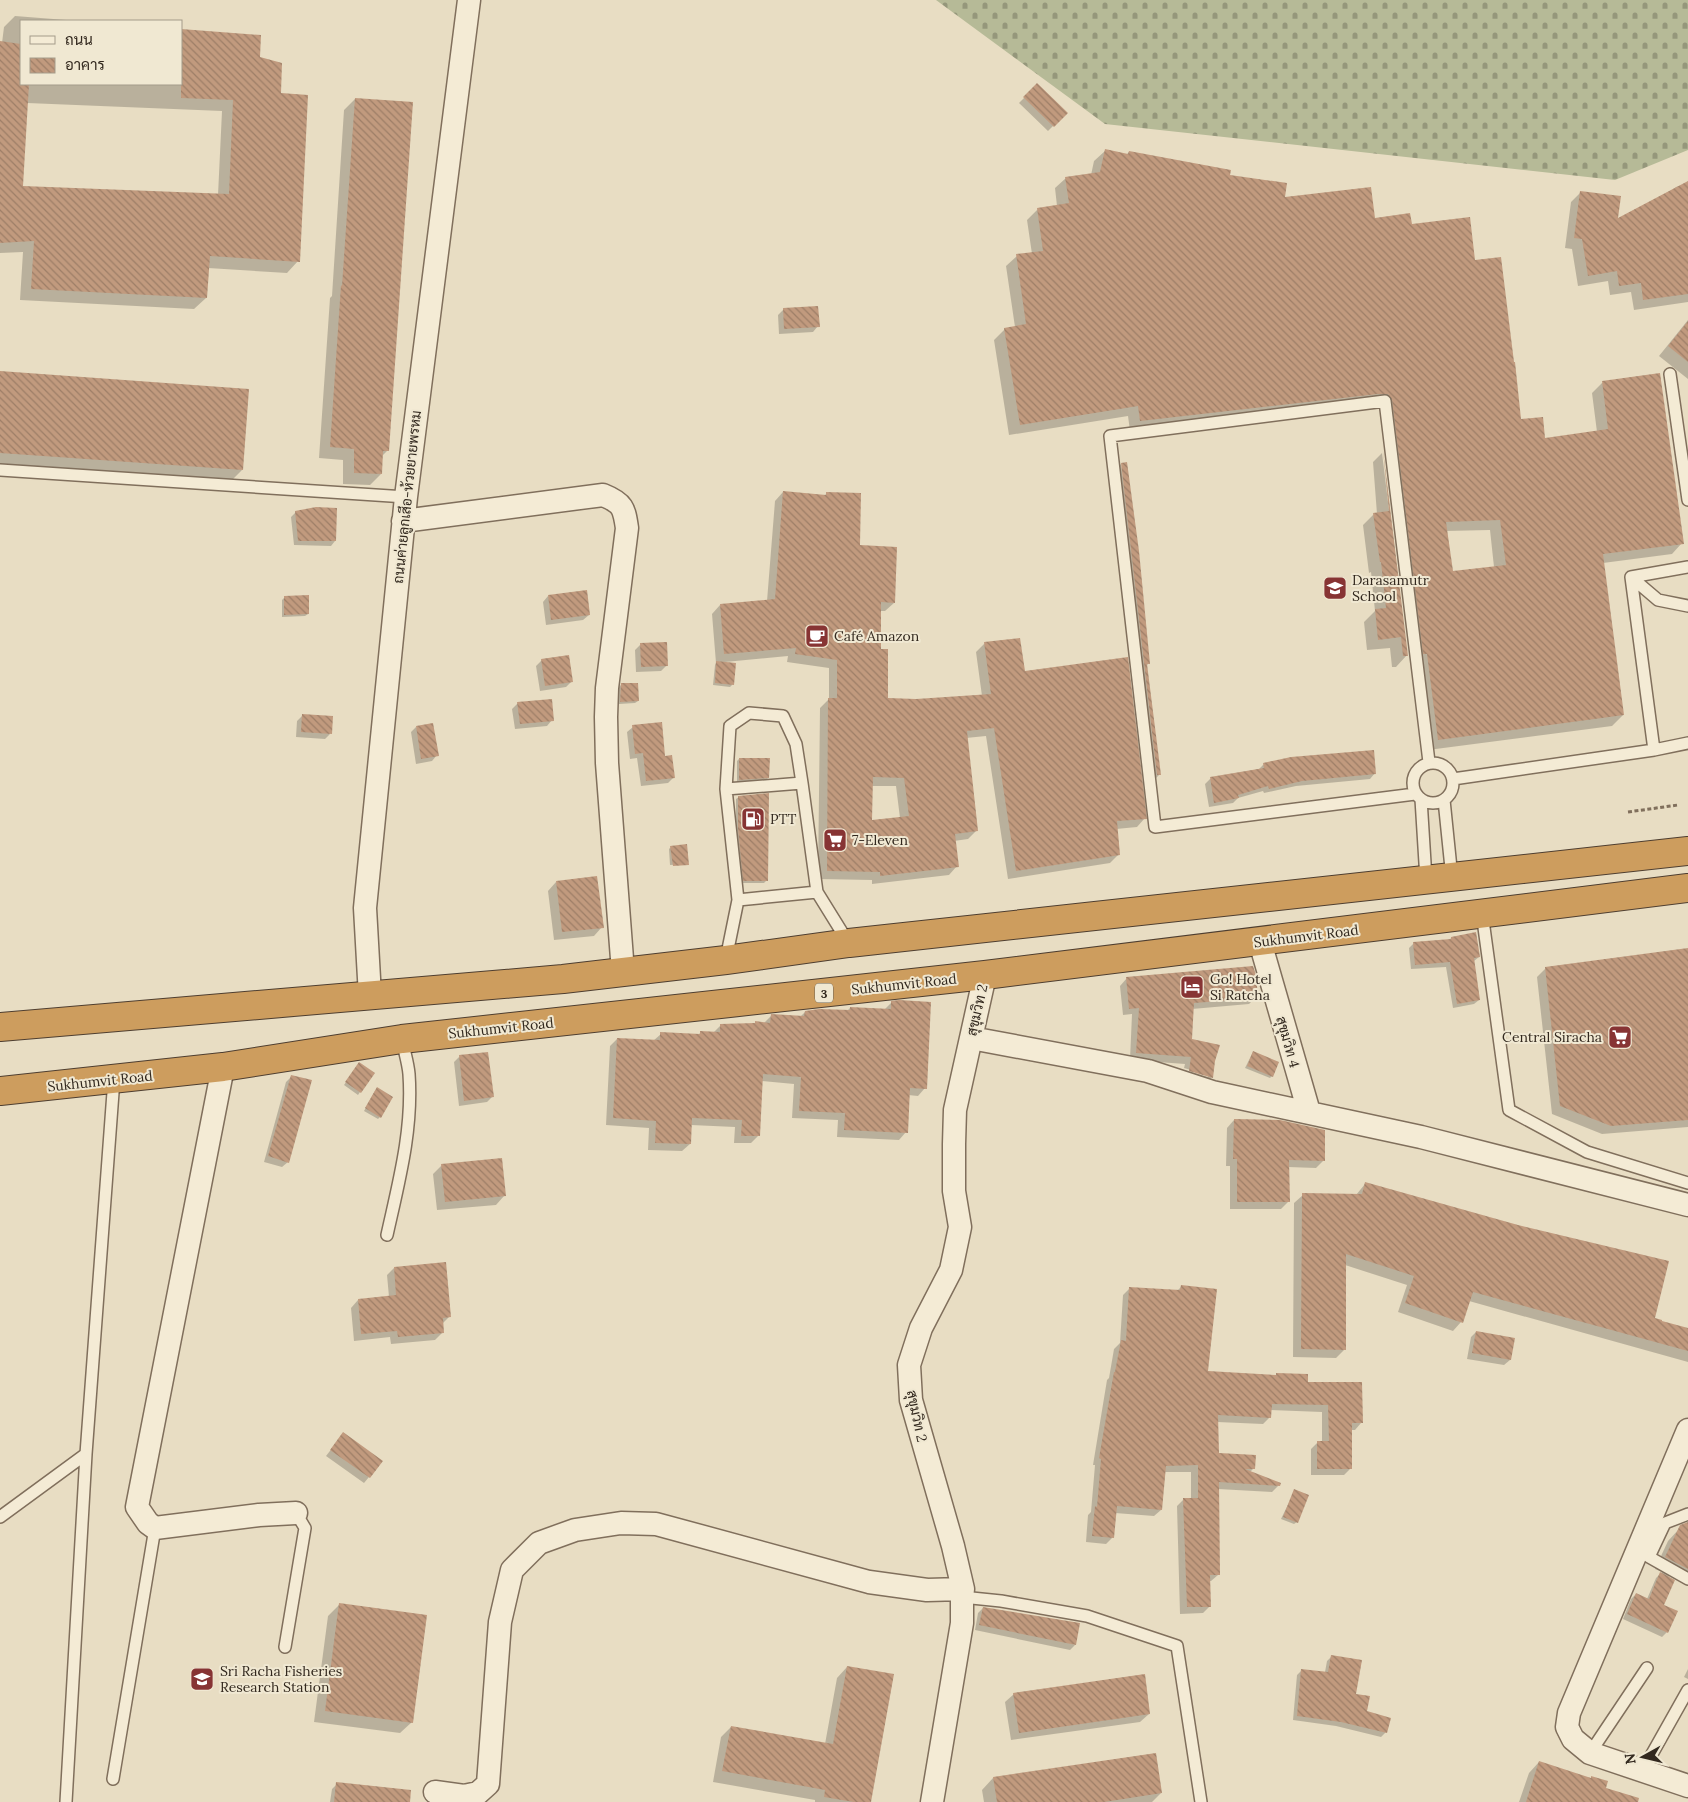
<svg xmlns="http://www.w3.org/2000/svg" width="1688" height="1802" viewBox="0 0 1688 1802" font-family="Lora,Sarabun,serif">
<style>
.cemetery{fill:url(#cemetery-stones)}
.shadow{fill:#0003;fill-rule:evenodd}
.building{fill:url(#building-back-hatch);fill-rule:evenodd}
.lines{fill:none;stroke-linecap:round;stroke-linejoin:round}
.lane-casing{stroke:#806f5c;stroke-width:14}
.street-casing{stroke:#806f5c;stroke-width:25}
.highway-casing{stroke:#4e3e30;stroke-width:30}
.path{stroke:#806f5c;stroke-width:3;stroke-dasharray:4 2.5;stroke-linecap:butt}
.lane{stroke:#f4ebd5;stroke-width:11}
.street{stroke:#f4ebd5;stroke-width:22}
.highway{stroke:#cd9d5e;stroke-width:28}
.labels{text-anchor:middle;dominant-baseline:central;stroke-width:4;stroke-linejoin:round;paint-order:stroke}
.shield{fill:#f0e8d2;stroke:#6b6254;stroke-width:1}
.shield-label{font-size:12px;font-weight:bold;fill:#32281e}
.street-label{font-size:14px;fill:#32281e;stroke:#f0e8d2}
.poi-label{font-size:14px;fill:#32281e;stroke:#f0e8d2;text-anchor:start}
</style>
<defs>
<pattern id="cemetery-stones" width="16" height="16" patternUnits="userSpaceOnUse" patternTransform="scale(1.25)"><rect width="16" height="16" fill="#b6ba97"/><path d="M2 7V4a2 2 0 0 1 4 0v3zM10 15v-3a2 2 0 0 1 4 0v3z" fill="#95977b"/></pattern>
<pattern id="building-back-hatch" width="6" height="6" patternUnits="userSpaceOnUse" patternTransform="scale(1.25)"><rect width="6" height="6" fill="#c19a7e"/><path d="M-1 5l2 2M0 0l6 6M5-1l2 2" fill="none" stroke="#9d7e67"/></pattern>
</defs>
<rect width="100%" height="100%" fill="#e8ddc3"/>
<!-- cemetery -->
<path class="cemetery" d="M936 0H1688V150L1615 180 1105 124Z"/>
<!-- shadow -->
<path class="shadow" d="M15 16 79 21H21V84H181L259 58 280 94 298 261 287 273 208 268 206 298 194 309 20 300 23 252 0 253V42L2 43 4 27ZM27 103 222 111 218 195 22 188Z
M1037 85 1066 113 1048 131 1019 103Z
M355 99 387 451 382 456 381 474 370 485 343 484V460L319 458 330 298 332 296 344 110Z
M1105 151 1126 155 1129 152 1228 176 1284 198 1373 220 1411 225 1474 262 1520 421 1544 439 1597 432 1592 393 1602 383 1659 375 1682 543 1672 554 1603 563 1623 715 1612 726 1428 750 1382 411 1378 404 1130 431 1128 416 1009 435 994 340 1005 329 1015 327 1006 266 1017 256 1032 254 1027 220 1038 209 1057 206 1055 188 1066 178 1091 175 1094 161ZM1490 530 1494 567 1452 572 1446 531Z
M1688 183V302L1634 310 1631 292 1610 295 1608 281 1578 286 1572 249 1565 248 1571 202 1581 192 1616 220 1672 190 1676 187Z
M784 309 818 326 813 332 779 334 778 315Z
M1688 320V379L1659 356Z
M0 372 242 470 231 481 0 465Z
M1382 453 1407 655 1396 667H1392L1390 648 1367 650 1364 622 1375 611 1371 572 1369 573 1363 525 1374 514H1377L1373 462Z
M1121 464 1149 663 1146 666 1160 774 1154 780 1116 469Z
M783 492 824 496 827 493 894 603 885 611H880V650L887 699 916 700 982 696 976 652 985 643 1024 672 1145 818 1137 827 1116 829 1118 855 1110 863 1008 879 986 736 966 738 977 830 968 839 954 841 957 866 949 875 872 884V880L818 879 820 708 829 699V668L787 662 788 656 725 662 733 684 730 687 713 685 715 665 716 663 712 614 720 605 767 601 775 501ZM871 786H896L900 818 871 822Z
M296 512 335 541 331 546 294 545 291 517Z
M548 596 589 615 583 620 546 625 543 602Z
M284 598 308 614 305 616 282 617V600Z
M665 643 667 665 661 671 636 672 635 650 640 645Z
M541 661 572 681 566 687 540 691 536 666Z
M621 685 638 701 635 703 619 704V687Z
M518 703 552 720 547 726 515 729 512 709Z
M303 715 330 734 325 739 296 737 297 721Z
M416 727 437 755 432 761 416 764 411 732Z
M633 727 664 757 674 777 668 783 641 786 637 758 630 759 627 732Z
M739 759 768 778 766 780 737 782V761Z
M1264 764 1375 773 1370 779 1296 786 1264 793 1263 791 1238 798 1233 803 1209 807 1205 784 1210 779 1259 769Z
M739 797 766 881 764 883H741L736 832V799Z
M671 847 687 864 670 865 669 849Z
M556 882 602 927 594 936 554 940 548 891Z
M1451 938 1479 957 1474 961 1479 1000 1474 1004 1453 1008 1446 967 1411 969 1409 948 1414 943 1449 941Z
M1688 949V1127L1602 1134 1552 1114 1537 977 1545 969Z
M1127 978 1256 997 1249 1004 1192 1009 1191 1040 1214 1061 1212 1077 1205 1084 1183 1078 1184 1070 1208 1077V1075L1184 1068 1185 1064 1130 1060 1132 1014 1123 1015 1120 986Z
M892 1002 925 1088 918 1096 908 1095 906 1132 899 1140 837 1137 838 1120 792 1118 794 1084 761 1081 758 1136 751 1143H734L735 1127 691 1125 690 1144 682 1151 648 1150 649 1128 606 1125 610 1046 617 1039 653 1041 661 1034 698 1035 701 1032 713 1033 721 1025 763 1024 771 1016 800 1017 805 1012 847 1011 850 1008 884 1010Z
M1253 1052 1272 1076 1270 1078 1245 1068Z
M460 1056 492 1097 487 1102 459 1106 454 1062Z
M357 1066 373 1073 358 1095 344 1085Z
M292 1076 288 1162 282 1167 264 1162 286 1082Z
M375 1091 380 1117 378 1119 364 1111Z
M1234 1120 1324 1160 1316 1168 1288 1167 1289 1201 1281 1209H1230V1166H1226L1227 1128Z
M442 1165 504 1196 496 1205 437 1210 433 1174Z
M1365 1184 1660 1322 1688 1329V1362L1469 1301 1461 1322 1453 1331 1398 1312 1407 1285 1345 1265V1349L1336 1358 1293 1357 1294 1203 1303 1195H1356Z
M394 1268 450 1316 442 1324 443 1332 435 1340 391 1344 390 1337 354 1341 351 1308 358 1300 389 1297 387 1275Z
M1181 1287 1207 1373 1274 1376 1276 1375 1307 1384 1361 1423 1355 1430H1351V1468L1344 1475H1311V1449L1318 1442H1322V1412L1270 1410V1417L1263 1424 1217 1422V1454L1254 1468 1250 1472 1279 1485 1272 1492 1218 1489V1575L1211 1581H1209L1210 1606 1203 1613 1180 1614 1177 1506 1184 1499H1191V1472H1165L1161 1510 1154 1516 1115 1513 1113 1537 1106 1544 1086 1542 1088 1515 1091 1512 1095 1465H1093L1107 1380 1109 1378 1114 1349 1120 1343 1123 1295 1130 1288 1177 1291Z
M1476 1332 1510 1360 1504 1365 1467 1359 1471 1337Z
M343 1434 369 1477 364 1483 326 1456Z
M1295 1490 1297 1522 1294 1524 1281 1519Z
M1679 1529 1688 1534V1585L1669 1576 1668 1578 1663 1606 1667 1632 1662 1637 1623 1619 1631 1599 1636 1594 1647 1599 1656 1578 1662 1572 1655 1569 1668 1541Z
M339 1605 412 1722 400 1733 314 1722 328 1616Z
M983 1608 1075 1645 1070 1650 975 1630 978 1613Z
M1332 1656 1365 1711 1386 1732 1381 1737 1336 1726 1293 1720 1297 1675 1302 1670 1325 1672 1327 1661Z
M847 1667 869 1802H815V1800L713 1782 721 1737 731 1727 825 1744 837 1678Z
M1688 1669V1679L1684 1677Z
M1014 1694 1149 1714 1140 1722 1011 1740 1005 1702Z
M1539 1762 1605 1789 1637 1802H1519L1529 1773Z
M993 1778 1161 1793 1152 1802H984L982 1790Z
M337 1784 388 1802H330L332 1789Z"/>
<!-- building -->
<path class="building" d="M181 29 261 35 260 57 282 63 281 93 308 95 300 262 210 256 207 298 31 289 34 241 0 243V41L21 44V84H29L23 186 229 194 233 100 181 98Z
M1037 83 1068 113 1054 127 1023 97Z
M355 98 413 102 389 451H383L382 474 354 473V449L330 447 341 285 342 286Z
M1105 149 1128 154 1129 151 1231 170 1230 175 1287 183 1285 197 1371 187 1375 218 1410 213 1412 224 1470 217 1475 260 1501 257 1514 362H1515L1521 419 1543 417 1545 438 1608 429 1602 381 1660 373 1684 544 1603 554 1624 715 1438 740 1427 654H1423L1392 400 1388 394H1378L1140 421 1138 406 1020 425 1004 328 1026 324 1016 254 1043 251 1037 208 1069 203 1065 177 1100 172ZM1500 520 1506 565 1453 571 1446 522Z
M1688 181V294L1643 300 1641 283 1619 286 1617 271 1588 276 1582 239 1574 238 1580 191 1621 196 1618 218Z
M818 306 820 327 784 329 783 308Z
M1688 321V362L1668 346Z
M0 371 249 389 243 470 0 453Z
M1383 450 1408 656H1403L1401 637 1378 640 1375 609 1386 608 1381 562H1380L1373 513 1389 511Z
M1127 462 1139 551 1150 664H1147L1161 775H1157L1121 463Z
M783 491 826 495V492L861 493 860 545 897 547 895 603 881 602V649H888V698L916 699 991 694 984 642 1020 638 1025 671 1128 657 1147 819 1117 821 1120 855 1016 871 994 728 967 731 978 831 955 834 959 867 880 876V872L827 871 828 698H837V660L795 654 796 648 724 654 720 604 775 599ZM873 777 904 778 909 816 872 820Z
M316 507 337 508 336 541H298L295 511Z
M587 590 590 615 551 620 548 595Z
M309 595V614L284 615V596Z
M667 642 668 666 641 667 640 643Z
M569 655 573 682 545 686 541 659Z
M716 661 736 663 734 685 715 683Z
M621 683H638L639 701 620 702Z
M552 699 554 721 520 724 517 702Z
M302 714 333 716 332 734 301 732Z
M662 722 665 756 672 755 675 778 646 781 643 753 635 754 632 725Z
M433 723 439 756 421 759 416 726Z
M1374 750 1376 774 1302 781 1269 789 1268 786 1238 795 1239 798 1214 803 1210 777 1264 768 1263 763 1291 757Z
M739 758H770L769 778 739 780Z
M769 793 768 881H743L738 829V796Z
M687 844 689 865 673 866 670 846Z
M597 876 604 928 562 932 556 881Z
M1476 932 1480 957 1474 958 1480 1000 1457 1004 1450 962 1415 965 1413 942 1451 939V937Z
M1688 948V1120L1611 1126 1560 1106 1545 967Z
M1253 966 1256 975 1258 998 1194 1003 1192 1039 1220 1045 1215 1061 1213 1078 1189 1071 1191 1057 1136 1053 1139 1008 1129 1009 1126 977Z
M899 1000 931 1002 927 1089 910 1088 908 1133 844 1130 845 1113 799 1111 801 1077 763 1074 760 1136H741L742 1120 692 1118 691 1144 655 1143 656 1121 613 1118 617 1038 660 1040V1032L700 1034V1031L720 1032V1024L755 1023V1021L770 1023 771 1014 804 1016 805 1011 819 1009 850 1010V1007L891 1009V1001Z
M1253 1051 1279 1062 1273 1077 1247 1066Z
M488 1052 494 1097 464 1101 459 1055Z
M359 1062 375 1073 361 1093 345 1082Z
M291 1075 312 1080 289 1163 268 1156Z
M377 1087 393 1097 381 1118 365 1108Z
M1234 1119 1280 1120 1325 1130V1161L1289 1160 1290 1202H1237V1159H1233Z
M502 1158 506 1196 445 1202 441 1164Z
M1365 1182 1518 1225 1669 1261 1655 1318 1662 1320V1321L1688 1328V1351L1473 1292 1463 1323 1405 1303 1414 1276 1346 1254V1350L1301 1349 1302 1193 1362 1194Z
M446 1262 451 1317 443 1318 444 1333 398 1337 397 1331 361 1334 358 1299 396 1295 394 1267Z
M1181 1285 1217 1289 1208 1371 1276 1375V1373L1308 1374V1382H1362L1363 1423H1352V1469H1317V1441H1329L1328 1405 1272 1404 1271 1418 1218 1415 1219 1453 1256 1455 1255 1469H1245L1281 1483 1280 1486 1219 1482 1220 1575H1210L1211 1607H1187L1183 1498H1198V1465L1166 1466 1162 1510 1117 1506 1114 1538 1092 1536 1095 1506 1097 1507 1101 1459 1099 1458 1114 1372H1115L1121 1340 1126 1341 1129 1287 1180 1290Z
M1476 1331 1515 1338 1511 1360 1472 1353Z
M343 1432 383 1461 370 1478 330 1450Z
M1294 1489 1309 1495 1298 1523 1283 1517Z
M1688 1522V1569L1665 1557 1680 1525Z
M1660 1572 1675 1580 1664 1605 1678 1611 1668 1633 1627 1614 1636 1593 1649 1599Z
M339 1603 427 1615 413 1723 325 1711Z
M983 1607 1080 1623 1076 1645 979 1625Z
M1331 1655 1362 1660 1356 1694 1370 1696 1367 1711 1391 1718 1387 1733 1341 1722 1297 1716 1301 1669 1328 1672Z
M847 1666 894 1674 871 1802H854L824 1797 825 1790 722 1771 731 1726 833 1744Z
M1145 1674 1150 1714 1019 1733 1013 1693Z
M1156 1753 1162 1793 1104 1802H997L993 1777Z
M1539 1761 1591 1778V1776L1608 1781 1606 1788 1639 1798 1638 1802H1526Z
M336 1782 411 1790 410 1802H334Z"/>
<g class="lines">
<!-- lane casing -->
<g class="lane-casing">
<path id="lane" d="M1670 374 1688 500
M0 470 406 497
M1688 567 1631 577 1658 600 1688 606
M1631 577 1654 750
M1413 783a20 20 0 1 1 40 0a20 20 0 1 1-40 0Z
M1453 779 1654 750 1688 743
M726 789 730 726 749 713 783 716 796 744 802 783
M1415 794 1155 827 1110 436 1385 401 1429 762
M1421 799 1426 879
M1444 800 1452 878
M738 900 817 892
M1482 913 1509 1110 1587 1152 1688 1183
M726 959 738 900 726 789 802 783 817 892 848 942
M387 1235C399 1181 413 1129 409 1074 408 1062 404 1051 402 1039
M1688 1514 1665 1523 1649 1557 1688 1579
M0 1517 86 1454
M962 1597 1001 1601 1087 1616 1177 1646 1201 1802
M285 1647 305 1528 296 1513
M1590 1753 1647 1668
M1643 1770 1688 1690
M113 1779 155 1528
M66 1802 86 1454 114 1079"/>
</g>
<!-- street casing -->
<g class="street-casing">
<path id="street" d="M403 521 603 495C623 503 624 508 627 528L607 688 606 717 607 763 623 972
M1260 942 1309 1112
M370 996 365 908 406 497 469 0
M971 1038 1148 1071 1212 1092 1421 1137 1688 1205
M223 1067 137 1507 148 1523 155 1528 259 1515 296 1513
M1688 1430 1569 1713 1567 1727 1573 1739 1590 1753 1688 1786
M435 1792 464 1796 478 1793 488 1784 500 1622 512 1570 539 1543 575 1530 621 1523 656 1524 869 1582 927 1590 963 1589
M932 1802 962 1623V1597L963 1589 953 1546 911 1400 909 1365 921 1328 951 1270 960 1227 954 1191V1144L955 1110 985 975"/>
</g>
<!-- highway casing -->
<g class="highway-casing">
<path id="highway" d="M0 1027 563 979 726 960 849 943 1688 851
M0 1091 223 1067 402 1039 985 975 1688 888"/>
</g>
<!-- path -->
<path class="path" d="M1628 812 1678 805"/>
<!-- lane -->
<use href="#lane" class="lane"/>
<!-- street -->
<use href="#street" class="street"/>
<!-- highway -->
<use href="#highway" class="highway"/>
</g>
<!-- icons -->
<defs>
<g id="school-square" transform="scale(1.25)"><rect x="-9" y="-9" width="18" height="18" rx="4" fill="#873434" stroke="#f0e8d2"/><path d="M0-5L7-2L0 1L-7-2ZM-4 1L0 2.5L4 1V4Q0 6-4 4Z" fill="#fff"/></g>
<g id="cafe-square" transform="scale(1.25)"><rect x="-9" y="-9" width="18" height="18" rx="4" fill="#873434" stroke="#f0e8d2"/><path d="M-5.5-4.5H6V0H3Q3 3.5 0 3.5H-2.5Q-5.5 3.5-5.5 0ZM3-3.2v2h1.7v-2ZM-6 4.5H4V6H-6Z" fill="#fff"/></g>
<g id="fuel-square" transform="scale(1.25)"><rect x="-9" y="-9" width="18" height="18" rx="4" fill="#873434" stroke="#f0e8d2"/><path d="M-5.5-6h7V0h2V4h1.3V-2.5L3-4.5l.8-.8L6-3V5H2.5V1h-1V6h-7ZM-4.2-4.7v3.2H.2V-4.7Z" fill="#fff"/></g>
<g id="supermarket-square" transform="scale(1.25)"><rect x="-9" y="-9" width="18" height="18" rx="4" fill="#873434" stroke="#f0e8d2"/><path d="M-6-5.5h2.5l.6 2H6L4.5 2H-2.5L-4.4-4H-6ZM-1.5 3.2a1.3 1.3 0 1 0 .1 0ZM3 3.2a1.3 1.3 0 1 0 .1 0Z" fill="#fff"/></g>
<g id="hotel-square" transform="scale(1.25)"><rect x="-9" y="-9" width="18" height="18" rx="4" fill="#873434" stroke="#f0e8d2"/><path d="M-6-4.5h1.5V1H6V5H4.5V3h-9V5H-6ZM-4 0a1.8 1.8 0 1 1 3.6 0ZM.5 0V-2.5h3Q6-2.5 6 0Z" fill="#fff"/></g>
<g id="university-square" transform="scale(1.25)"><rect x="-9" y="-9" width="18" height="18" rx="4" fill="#873434" stroke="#f0e8d2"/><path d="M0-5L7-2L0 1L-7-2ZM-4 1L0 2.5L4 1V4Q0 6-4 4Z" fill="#fff"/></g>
</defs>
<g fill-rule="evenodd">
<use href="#school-square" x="1335" y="588"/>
<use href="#cafe-square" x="817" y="636"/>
<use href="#fuel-square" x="753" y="819"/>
<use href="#supermarket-square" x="835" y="840"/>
<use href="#hotel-square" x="1192" y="987"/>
<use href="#supermarket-square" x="1620" y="1037"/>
<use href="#university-square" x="202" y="1679"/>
</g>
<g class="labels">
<!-- shield labels -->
<rect class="shield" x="815" y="983.5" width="18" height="19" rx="4"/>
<g class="shield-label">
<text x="824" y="993">3</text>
</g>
<!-- street labels -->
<g class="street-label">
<text transform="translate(407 497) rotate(-84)">ถนนค่ายลูกเสึอ-ห้วยยายพรหม</text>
<text transform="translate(1306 936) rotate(-7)">Sukhumvit Road</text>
<text transform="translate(904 984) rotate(-6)">Sukhumvit Road</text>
<text transform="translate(977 1010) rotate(-77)">สุขุมวิท 2</text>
<text transform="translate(501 1028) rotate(-6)">Sukhumvit Road</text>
<text transform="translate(1288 1042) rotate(74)">สุขุมวิท 4</text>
<text transform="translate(100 1081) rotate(-6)">Sukhumvit Road</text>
<text transform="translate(917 1416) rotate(78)">สุขุมวิท 2</text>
</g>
<!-- poi labels -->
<g class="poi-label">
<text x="1352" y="580">Darasamutr<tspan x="1352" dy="16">School</tspan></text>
<text x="834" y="636">Café Amazon</text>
<text x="770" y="819">PTT</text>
<text x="852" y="840">7-Eleven</text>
<text x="1210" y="979">Go! Hotel<tspan x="1210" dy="16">Si Ratcha</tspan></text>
<text x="1602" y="1037" text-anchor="end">Central Siracha</text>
<text x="220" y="1671">Sri Racha Fisheries<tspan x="220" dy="16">Research Station</tspan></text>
</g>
</g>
<!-- legend -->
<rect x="20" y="20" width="162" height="65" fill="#f0e8d2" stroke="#a49b8a"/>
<rect x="30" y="36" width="25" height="8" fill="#f4ebd5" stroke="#a49b8a"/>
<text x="65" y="45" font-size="15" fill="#32281e">ถนน</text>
<rect x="30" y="58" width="25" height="15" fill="url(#building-back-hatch)" stroke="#a49b8a"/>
<text x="65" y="70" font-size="15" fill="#32281e">อาคาร</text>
<!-- north arrow -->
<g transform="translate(1643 1757) rotate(262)" stroke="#f0e8d2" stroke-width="4" paint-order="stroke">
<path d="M0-4L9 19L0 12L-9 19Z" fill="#32281e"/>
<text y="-8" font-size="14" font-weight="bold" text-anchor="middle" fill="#32281e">N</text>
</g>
</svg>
